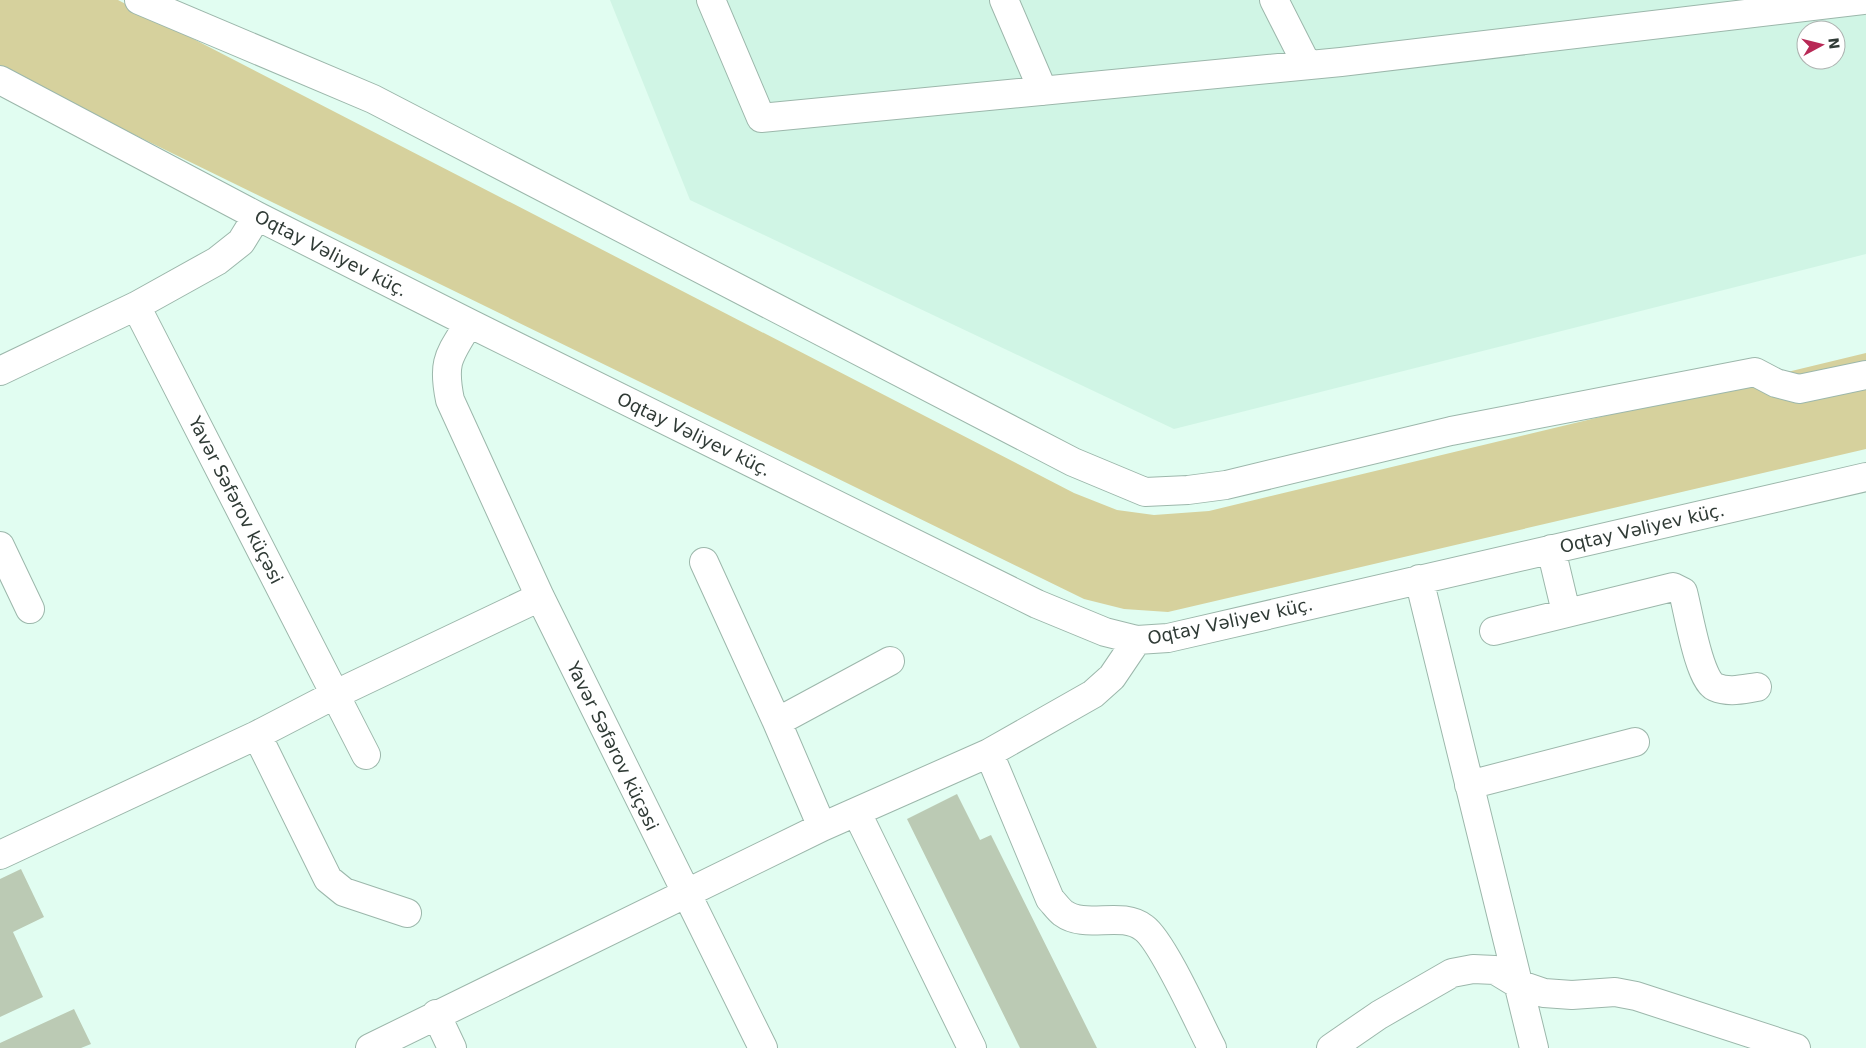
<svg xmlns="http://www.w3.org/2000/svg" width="1866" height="1048" viewBox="0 0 1866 1048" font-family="'DejaVu Sans',sans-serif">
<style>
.built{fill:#d0f5e5;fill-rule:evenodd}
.green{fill:#d6d19d}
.building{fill:#bbcab4}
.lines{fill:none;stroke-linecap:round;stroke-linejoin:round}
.minor-casing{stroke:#9cb7ab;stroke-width:30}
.minor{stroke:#fff;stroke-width:28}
.labels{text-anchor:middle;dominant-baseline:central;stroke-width:4.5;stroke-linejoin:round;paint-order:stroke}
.street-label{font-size:18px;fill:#303b36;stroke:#fff}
</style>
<rect width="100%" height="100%" fill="#e1fdf1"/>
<!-- built -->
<path class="built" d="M610 0H1866V254L1174 429 690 200ZM1806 30H1836V60H1806Z"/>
<!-- green -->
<path class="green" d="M0 0H118L1074 493 1117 510 1154 515 1209 511 1866 353V449L1168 612 1124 609 1084 599 0 69Z"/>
<!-- building -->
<path class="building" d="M957 794 980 840 991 835 1097 1048H1020L907 819Z
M21 869 44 917 13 932 43 997 0 1017V879Z
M74 1009 91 1044 81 1048H0V1043Z"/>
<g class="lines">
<!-- minor casing -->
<g class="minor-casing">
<path id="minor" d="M139 0 373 99 1073 462 1145 492 1188 490 1226 485 1451 431 1755 372 1776 383 1799 389 1866 375
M711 0 761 118 1341 62 1863 0
M1004 0 1043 91
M1274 0 1307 65
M0 80 257 216 469 323 1037 604 1105 632 1137 640 1168 638 1866 477
M136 306 366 755
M469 323C449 356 442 361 450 400L540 597 763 1048
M0 371 136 306 217 261 241 242 257 216
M0 546 30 609
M1551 549 1566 612
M704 562 777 722 890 661
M1419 579 1534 1048
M1494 631 1673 587 1683 592C1688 610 1699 680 1715 687 1729 693 1743 689 1757 687
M777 722 822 827
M257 735 328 879 344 892 407 913
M989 753 1050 899C1054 903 1058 909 1063 913 1086 930 1121 910 1144 928 1163 942 1199 1023 1212 1048
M1469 785 1635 742
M857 813 972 1048
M0 855 257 735 336 694 540 597
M436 1014 452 1048
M370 1048 822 827 989 753 1093 694 1112 677 1137 640
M1331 1048 1379 1015 1452 973 1473 969 1495 970 1518 984 1544 993 1572 995 1615 992 1636 996 1796 1048"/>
</g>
<!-- minor -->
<use href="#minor" class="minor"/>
</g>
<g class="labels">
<!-- street labels -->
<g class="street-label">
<text transform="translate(331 253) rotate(27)">Oqtay Vəliyev küç.</text>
<text transform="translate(694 434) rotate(26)">Oqtay Vəliyev küç.</text>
<text transform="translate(236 500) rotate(63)">Yavər Səfərov küçəsi</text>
<text transform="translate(1642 528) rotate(-13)">Oqtay Vəliyev küç.</text>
<text transform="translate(1230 621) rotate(-12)">Oqtay Vəliyev küç.</text>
<text transform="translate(613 746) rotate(64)">Yavər Səfərov küçəsi</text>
</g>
</g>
<!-- north arrow -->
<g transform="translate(1821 45) rotate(83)"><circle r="24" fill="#ffffff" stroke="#acb1af"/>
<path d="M0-4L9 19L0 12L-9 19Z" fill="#b82956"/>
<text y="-8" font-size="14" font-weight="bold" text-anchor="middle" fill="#303b36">N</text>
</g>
</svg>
